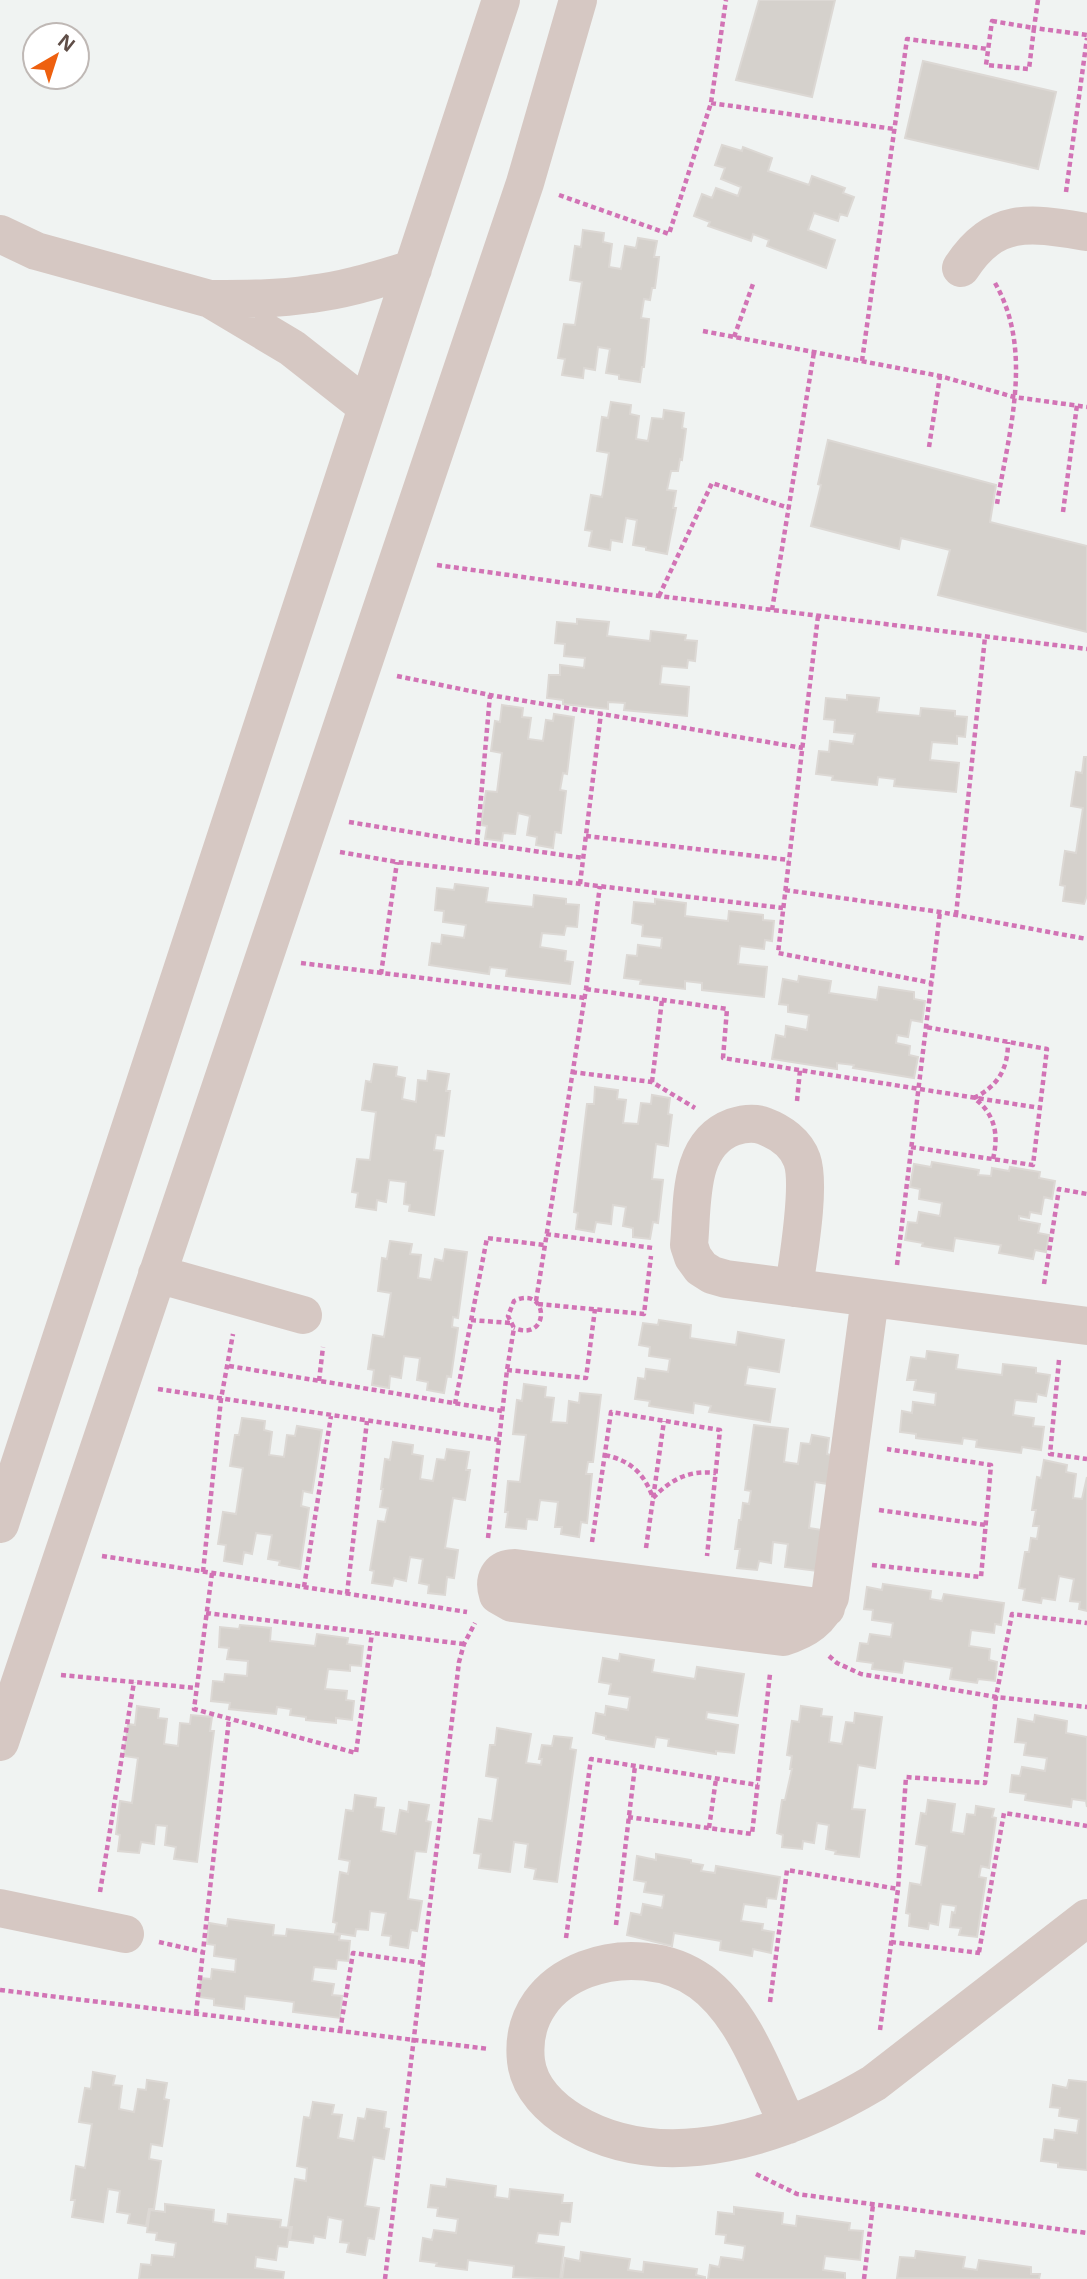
<svg xmlns="http://www.w3.org/2000/svg" width="1087" height="2279" viewBox="0 0 1087 2279" font-family="'Open Sans',sans-serif">
<style>
.building{fill:#d5d1cc;stroke:#dcd8d4;stroke-width:2}
.lines{fill:none;stroke-linecap:round;stroke-linejoin:round}
.path{stroke:#d273b5;stroke-width:4.5;stroke-dasharray:5 3.5;stroke-linecap:butt}
.minor{stroke:#d6c8c3;stroke-width:38}
</style>
<rect width="100%" height="100%" fill="#f0f3f2"/>
<!-- building -->
<path class="building" d="M759 0H835L812 97 736 80Z
M923 61 1056 92 1038 169 905 138Z
M722 145 742 151 743 147 772 158 768 171 809 185 812 176 845 188 843 193 854 197 847 216 840 214 838 221 814 213 808 230 835 240 826 268 767 246 769 240 753 234 751 241 708 226 710 222 694 216 702 194 712 198 716 188 738 196 741 187 721 179 725 168 715 165Z
M583 230 604 233 603 242 612 244 609 267 621 269 625 246 636 248 638 238 657 241 654 257H659L655 288H652L650 300 644 299 641 318 649 319 644 367H642L640 382 619 379V375L606 373 610 349 598 347 595 370 584 368 583 378 562 375 565 359 558 358 564 324 575 325 582 282 570 280 575 246 581 247Z
M611 402 631 405 630 414 639 416 636 439 648 441 652 418 663 419 664 410 684 413 682 428 686 429 682 460 680 459 678 471H671L667 490 676 491 673 508H676L667 554 646 550V547L633 545 637 520 626 518 622 542 611 540 610 550 589 546 592 531 585 530 591 495 602 497 609 453 597 451 602 417 608 418Z
M828 440 996 485 990 522 1087 546V632L938 595 950 550 901 538 899 549 811 526 821 485 818 484Z
M577 619 609 622 607 636 650 641 651 631 686 635 685 640 697 641 695 661 688 660 687 668 662 666 660 684 689 687 687 716 624 710 625 703 608 702V709L563 704V700L547 698 549 675H560V665L584 668 585 658 564 656 565 644 555 643 557 622 577 624Z
M847 695 879 698 877 712 920 716 921 708 955 711V716L967 717 965 737 957 736V744L932 742 930 760 959 763 956 792 894 786 895 779 878 777 877 785 832 780 833 776 816 774 819 751 829 752 830 741 853 744 855 734 834 732 835 720 824 719 826 698 847 700Z
M502 705 523 708 522 717 531 718 528 739 543 741 546 720 553 721 554 714 574 717 567 774 563 773 560 790 566 791 561 833 555 832 553 848 536 845 537 837 527 835 530 816 518 813 515 834 503 833 502 841 485 839 487 826 481 825 486 791 497 792 502 753 491 751 495 721 500 722Z
M1084 757H1087V895L1084 904 1063 901 1065 886 1060 885 1065 851 1076 853 1083 808 1071 806 1076 772 1082 773Z
M455 884 488 888 486 902 533 907 534 895 566 899V904L579 905 577 927 566 926 564 935 542 933 540 947 566 951 565 961 573 962 570 984 506 976 507 969 490 967 489 974 429 965 432 943 441 944 442 935 464 938 466 925 443 922 444 911 435 910 437 888 454 890Z
M655 899 686 903 685 916 728 921 729 911 763 915V920L774 921 772 941 765 940 764 949 740 946 738 964 767 967 764 997 702 990V983L685 981V989L640 984 641 980 624 978 627 955 637 956 638 945 661 948 662 938 642 936 643 925 632 923 634 902 655 904Z
M799 976 831 981 829 993 877 1000 879 987 914 992V999L925 1001 922 1022 911 1020 908 1037 897 1035 896 1043 910 1046 909 1055 918 1057 914 1078 853 1068 854 1065 837 1063V1069L772 1059 776 1035 785 1037 786 1026 807 1030 809 1015 788 1012V1005L779 1004 783 979 798 982Z
M374 1064 397 1067 396 1076 405 1078 402 1099 416 1102 418 1080 427 1081 428 1071 449 1074 446 1091H450L444 1136 436 1135 434 1150 443 1151 434 1215 409 1211 410 1205 404 1204 406 1182 389 1180 386 1202 377 1200 376 1210 356 1207 358 1193 352 1192 357 1159 370 1160 376 1112 362 1110 366 1081 371 1082Z
M595 1087 618 1090 617 1099 626 1100 623 1123 638 1124 641 1103 651 1104 652 1095 670 1098 668 1114 672 1115 668 1146 656 1144 652 1179 663 1180 658 1223 653 1222 650 1239 633 1237V1228L623 1226 626 1207 613 1205 611 1224 596 1222 594 1232 576 1229 578 1213 574 1212 587 1104H594Z
M932 1162 979 1170 978 1175 991 1176 992 1168 1009 1171 1010 1167 1040 1172 1039 1178 1055 1181 1052 1199 1044 1197 1041 1214 1030 1212 1029 1218 1019 1216V1220L1040 1224 1038 1233 1049 1235 1046 1252 1035 1250 1033 1259 999 1253 1001 1245 955 1238 953 1251 922 1246 923 1243 905 1240 908 1222 917 1223 919 1212 940 1216 942 1203 919 1199 920 1189 910 1187 914 1164 931 1167Z
M390 1241 412 1244 410 1254 421 1255 418 1278 431 1280 435 1259 443 1261 445 1249 467 1252 458 1318 453 1317 452 1327 458 1328 451 1377 447 1376 444 1393 427 1390 428 1382 417 1380 420 1358 404 1356 401 1378 390 1376 389 1388 372 1385 374 1370 368 1369 373 1335 384 1337 391 1293 378 1291 382 1258 387 1259Z
M659 1320 691 1325 690 1338 736 1345 738 1332 784 1340 779 1372 748 1367 745 1385 775 1389 770 1422 709 1412 711 1406 694 1403 693 1413 649 1406 650 1401 635 1399 638 1378 645 1379 646 1369 668 1372 670 1359 649 1356 650 1347 639 1345 643 1323 658 1325Z
M927 1351 958 1355 956 1369 1002 1375 1003 1364 1036 1368V1373L1050 1375 1046 1396 1037 1394 1036 1402 1015 1400 1013 1415 1034 1418 1033 1426 1044 1427 1041 1450 1022 1447 1021 1453 976 1447 977 1440 963 1438 962 1444 916 1438V1434L900 1432 902 1411 912 1413 913 1402 935 1405 936 1393 914 1390 916 1380H907L911 1357 926 1359Z
M524 1384 546 1387 545 1397 554 1398 551 1422 567 1423 569 1401 579 1403 580 1393 601 1395 593 1462H588L586 1474H592L587 1523 581 1522 579 1537 561 1534 562 1527H555L558 1502 540 1500 537 1520 527 1519 526 1529 506 1527 508 1512H505L508 1481 520 1482 526 1435 513 1434 517 1400 522 1401Z
M242 1418 265 1421 264 1430 272 1432 269 1455 284 1457 287 1435 295 1436 297 1426 322 1430 312 1493 303 1491 301 1506 309 1508 300 1569 279 1565 280 1561 268 1559 272 1535 256 1533 252 1554 244 1552 242 1564 224 1561 226 1545 218 1544 223 1512 236 1514 243 1468 230 1466 235 1435H239Z
M754 1425 788 1429 784 1462 798 1464 801 1443 810 1444 812 1435 829 1438 827 1454 831 1455 828 1484 815 1482 809 1528 822 1530 817 1571 785 1567 788 1544 773 1542 771 1563 759 1561 757 1570 737 1568 740 1549H735L739 1520H741L743 1503 749 1504 751 1491 745 1490Z
M393 1442 413 1445 412 1454 423 1456 420 1479 433 1481 437 1459 445 1460 447 1449 469 1452 466 1470H470L465 1500 453 1498 445 1548 458 1550 454 1578 447 1577 445 1595 428 1593 429 1585 419 1583 423 1559 410 1557 406 1581 394 1578 392 1586 372 1583 374 1571 370 1570 378 1521 385 1522 388 1508 380 1507 383 1489H381L385 1459 390 1460Z
M1044 1460 1067 1465 1066 1472 1076 1474 1073 1498 1082 1499 1087 1477V1611L1079 1609 1080 1602 1070 1601 1074 1579 1059 1576 1055 1600 1042 1598 1041 1603 1023 1600 1025 1589 1019 1588 1025 1552H1029L1031 1538 1037 1539 1039 1526H1033L1036 1510H1032L1037 1477 1041 1478Z
M883 1584 931 1591 930 1599 942 1601 944 1594 1004 1603 1001 1625 995 1624 994 1633 971 1630 969 1646 990 1649 989 1660 997 1662 995 1681 978 1679 977 1683 950 1679 952 1668 904 1661 902 1673 872 1669 873 1663 857 1661 860 1643 868 1644 870 1634 891 1637 893 1623 872 1620 873 1610 864 1609 867 1587 882 1590Z
M240 1625 271 1628 270 1641 315 1646 317 1634 348 1638 347 1644 363 1646 361 1666 350 1665V1671L328 1669 325 1689 347 1691 346 1700 354 1701 352 1720 336 1718V1723L306 1720V1717L290 1715 291 1709 277 1707 276 1714 229 1709 230 1703 211 1701 213 1681 224 1682 225 1674 247 1676 248 1661 227 1659 229 1648 219 1647 220 1627 239 1629Z
M620 1654 654 1660 652 1672 695 1679 697 1667 744 1674 737 1716 707 1712 706 1719 738 1725 734 1753 716 1751V1754L668 1746 669 1739 656 1737 654 1747 606 1739V1736L593 1733 596 1713 605 1715 606 1706 628 1710 630 1697 609 1694 611 1684 599 1682 603 1658 619 1661Z
M137 1706 159 1709 158 1718 167 1719 164 1744 178 1746 180 1723 190 1724 191 1715 212 1717 210 1731H214L197 1862 174 1859 176 1847 165 1845 167 1826 156 1825 154 1844 141 1842 139 1853 118 1851 120 1835 116 1834 120 1801 132 1803 138 1758 124 1756 128 1724 135 1725Z
M801 1706 822 1709 821 1716 832 1717 829 1742 842 1744 846 1722 854 1723 855 1713 882 1717 875 1768 858 1765 852 1809 865 1810 859 1857 835 1854 836 1851 826 1849 829 1825 817 1823 814 1843 803 1841 802 1849 782 1847 783 1835 777 1833 782 1800H785L792 1769H790L792 1756 787 1755 792 1721 799 1722Z
M1035 1715 1067 1721 1066 1733 1087 1737V1807L1086 1801 1072 1799 1071 1807 1025 1800 1026 1794 1010 1792 1012 1775 1020 1776 1022 1767 1045 1771 1047 1758 1024 1755 1026 1743 1015 1742 1018 1719 1034 1722Z
M497 1728 531 1734 526 1763 541 1765 542 1759H539L542 1745 552 1746 554 1736 572 1738 570 1749 576 1750 557 1882 534 1879 536 1869 525 1867 528 1844 514 1842 510 1872 479 1868 481 1854 474 1853 479 1819 492 1821 498 1778 486 1776 490 1745H495Z
M355 1795 376 1798 375 1807 384 1808 381 1831 396 1834 400 1810 408 1812 409 1802 429 1805 426 1821 431 1822 426 1852 415 1851 408 1899 422 1901 417 1931 411 1930 408 1948 390 1945 391 1936 382 1935 386 1913 370 1911 368 1930 356 1929 355 1936 335 1933 337 1923 333 1922 340 1872 348 1874 350 1861 339 1859 346 1810 353 1811Z
M928 1800 955 1804 951 1832 964 1834 967 1814 975 1815 976 1806 994 1809 992 1817 996 1818 989 1868 981 1866 979 1877 986 1878 977 1937 959 1935 961 1928 950 1927 952 1912 955 1913 956 1906 941 1904 938 1925 929 1923 928 1929 909 1926 910 1914 906 1913 910 1883 921 1885 927 1846 916 1844 921 1813 926 1814Z
M656 1854 691 1860V1863L703 1865 701 1871 715 1873 716 1866 780 1877 776 1899 767 1898 766 1907 744 1904 741 1921 763 1924 762 1930 774 1932 771 1953 753 1949 752 1956 720 1950 721 1941 674 1933 672 1946 627 1935 631 1913 641 1915 643 1904 662 1908 664 1895 644 1892 646 1882 634 1880 637 1856 656 1860Z
M228 1919 274 1925 273 1935 286 1936 287 1929 340 1935 339 1940 350 1941 348 1961 337 1960 336 1969 314 1967 312 1981 334 1984 332 1995 342 1996 340 2018 293 2012 294 2002 245 1996 244 2009 214 2005V1999L199 1997 201 1978 211 1979 212 1969 235 1972 236 1959 214 1956 215 1945 207 1944 209 1923 227 1926Z
M93 2072 115 2076 113 2085 122 2086 119 2109 134 2112 138 2089 146 2090 147 2080 167 2083 164 2099 169 2100 162 2146 151 2144 149 2159 161 2161 154 2209H149L146 2226 128 2223 130 2214 117 2212 120 2191 108 2189 103 2222 72 2217 75 2200H71L76 2166 85 2168 92 2124 79 2122 85 2088 91 2089Z
M1069 2080 1087 2082V2170L1058 2167V2163L1041 2161 1044 2139 1054 2140 1055 2130 1077 2133 1079 2119 1059 2116 1060 2108 1050 2107 1053 2085 1067 2088Z
M313 2102 334 2105 332 2114 342 2115 338 2138 354 2141 358 2118 365 2119 367 2109 386 2112 384 2128 389 2129 384 2159 373 2157 365 2206 379 2208 374 2239 368 2238 365 2255 347 2252 349 2243 340 2242 343 2220 328 2217 325 2238 314 2236 313 2243 290 2240 292 2227H288L295 2179 306 2181 307 2168 297 2166 304 2117 310 2118Z
M447 2179 496 2186 495 2197 509 2199 510 2189 563 2195 562 2203H572L570 2222 560 2221 558 2235 538 2233 536 2243 564 2247 560 2279 513 2277 514 2266 468 2260 467 2270 436 2266 437 2263 420 2261 423 2238 432 2240 434 2230 456 2233 458 2219 437 2216 438 2208 428 2207 431 2185 446 2187Z
M165 2204 214 2210 213 2222 227 2224 228 2214 281 2220 280 2227 290 2228 287 2247 278 2246 276 2260 256 2257 255 2268 284 2272 283 2279H139L141 2264 151 2265 152 2255 174 2257 176 2243 156 2240 157 2233 147 2232 150 2210 165 2212Z
M734 2207 783 2213 782 2224 796 2226 797 2216 850 2223 849 2230 863 2231 860 2260 825 2256 823 2270 845 2273V2279H708L710 2265 719 2267 721 2257 743 2260 745 2246 725 2243 726 2235 716 2234 718 2212 734 2214Z
M916 2251 965 2257 963 2268 977 2270 979 2260 1031 2267V2274H1040L1039 2279 897 2278 900 2257 915 2258Z
M581 2252 630 2259 628 2270 643 2272 644 2262 697 2269 696 2275 705 2277V2279H562L565 2258 580 2261Z"/>
<g class="lines">
<!-- path -->
<path class="path" d="M1038 0 1034 28 1087 35
M992 21 1034 28 1029 69 986 65Z
M711 103 894 129
M1066 192 1087 38
M559 195 669 234 711 103 726 0
M995 283C1034 351 1009 431 997 504
M703 331 940 376 1014 397 1087 407
M734 337 753 284
M862 361 907 39 988 49
M929 447 940 376
M1063 512 1077 405
M437 565 659 596 1087 649
M659 596 712 483 789 508
M772 610 814 352
M818 616 778 953 932 983
M397 676 490 695 803 748
M349 822 477 843 584 858
M586 836 789 860
M477 843 490 695
M340 852 397 862 783 908
M580 884 601 713
M785 890 940 912 1087 939
M956 915 985 637
M301 963 585 998
M381 974 397 862
M586 989 727 1009 723 1058 1040 1108
M572 1072 652 1082 695 1108
M652 1082 662 1000
M797 1101 800 1070
M911 1147 1033 1165 1047 1049 926 1027
M993 1159C999 1134 995 1114 974 1098 998 1086 1008 1069 1008 1042
M546 1234 653 1248
M897 1265 940 912
M1044 1284 1059 1189 1087 1194
M536 1301 586 989 600 886
M538 1304 644 1314 651 1256
M471 1320 510 1323
M1059 1360 1050 1454 1087 1459
M229 1366 502 1411
M507 1370 586 1378 595 1309
M319 1381 323 1347
M158 1389 499 1440
M455 1404 487 1238 544 1245
M605 1455C631 1461 644 1473 653 1498 671 1479 689 1470 716 1473
M879 1510 986 1525
M488 1538 507 1370 514 1328 508 1316 514 1301C549 1284 551 1343 514 1328
M592 1542 611 1412 720 1430 707 1556
M646 1548 664 1421
M102 1556 467 1612
M872 1565 981 1577 991 1465 887 1449
M203 1572 221 1399 233 1334
M212 1573 194 1709 356 1753 372 1633
M304 1587 331 1416
M347 1594 367 1421
M206 1613 464 1644
M829 1656 837 1663 861 1674 996 1697 1087 1707
M61 1675 196 1688
M628 1817 752 1834 770 1674
M709 1828 716 1779
M100 1892 134 1682
M616 1925 635 1766
M566 1938 591 1759 758 1785
M159 1942 203 1952
M891 1942 980 1953
M979 1952 1004 1813 1087 1826
M0 1990 489 2049
M770 2002 787 1870 898 1889
M196 2014 229 1719
M880 2030 898 1889 906 1777 985 1783 996 1697 1012 1614 1087 1623
M340 2031 353 1953 423 1963
M756 2174 797 2194 1087 2233
M385 2279 459 1662 464 1644 475 1623
M864 2279 873 2205"/>
<!-- minor -->
<path class="minor" d="M0 234 36 251 210 299 292 348 367 407
M961 268C995 215 1032 223 1087 232
M212 299C245 299 278 299 311 294 346 290 379 279 413 269
M157 1274 303 1315
M794 1288C798 1258 811 1186 802 1160 796 1143 780 1132 764 1126 754 1122 742 1124 733 1127 687 1144 693 1204 689 1245L693 1257 701 1268 712 1275 726 1279 1087 1326
M0 1524 501 0
M826 1608 515 1568C498 1568 493 1580 498 1595L512 1603 783 1637C806 1630 821 1620 830 1597L870 1298
M0 1742 525 183 578 0
M0 1908 125 1934
M788 2125C765 2077 744 2013 701 1982 636 1935 516 1969 526 2061 529 2088 551 2109 573 2122 667 2178 788 2134 874 2083L1087 1918"/>
</g>
<!-- north arrow -->
<g transform="translate(56 56) rotate(39)"><circle r="33" fill="#ffffff" stroke="#bfb8b5" stroke-width="2"/>
<path d="M0-5L12 26L0 18L-12 26Z" fill="#ee600f"/>
<text y="-10" font-size="19" font-weight="bold" text-anchor="middle" fill="#5f4e47">N</text>
</g>
</svg>
